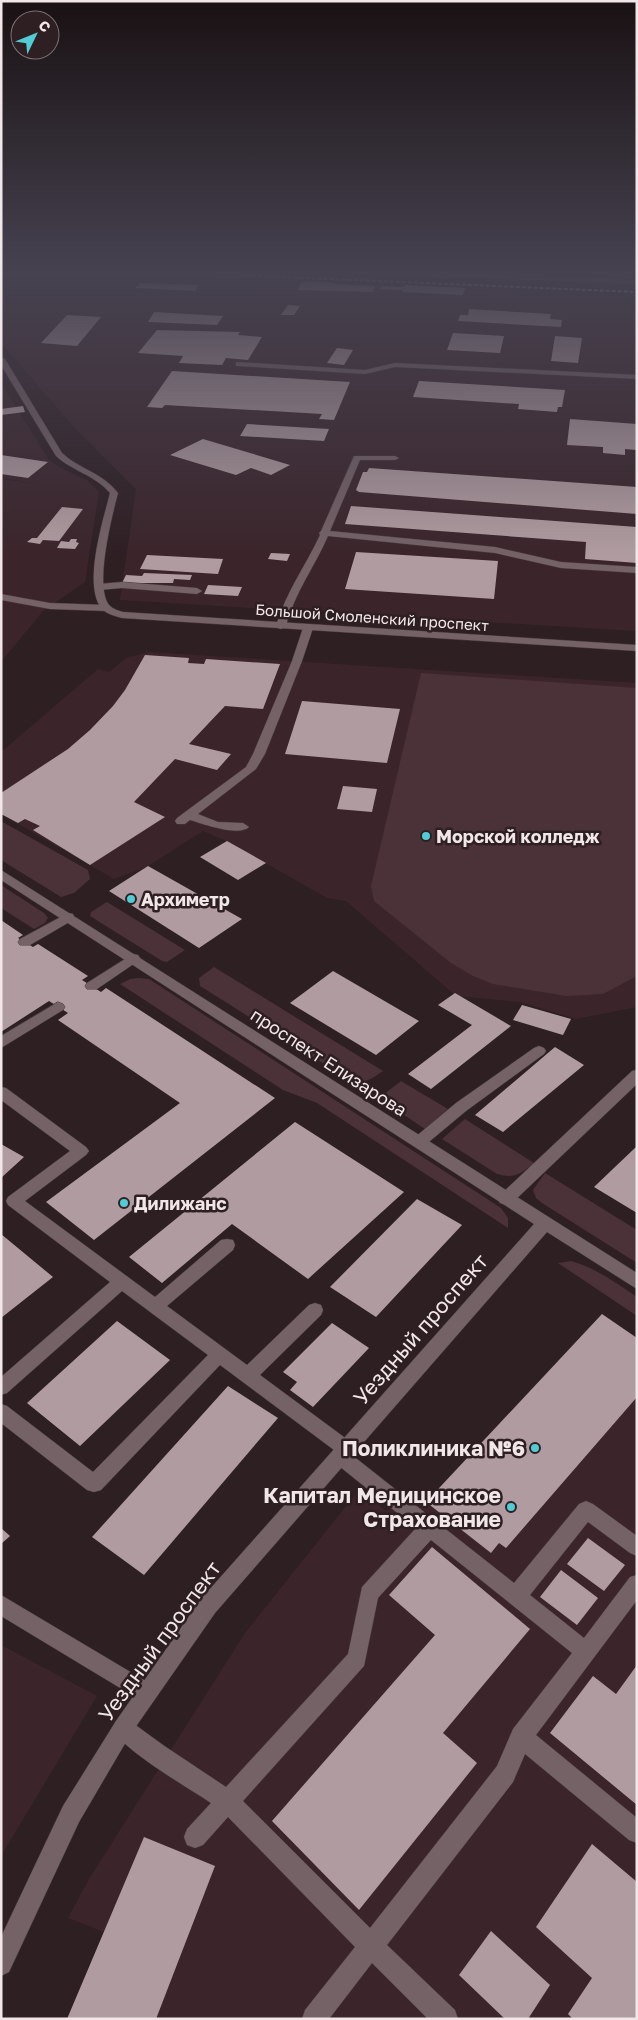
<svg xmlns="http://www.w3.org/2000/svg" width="638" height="2020" viewBox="0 0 638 2020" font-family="'Golos Text',sans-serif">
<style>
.built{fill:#3b252b}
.green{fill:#4b3138}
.building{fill:#b09ca0}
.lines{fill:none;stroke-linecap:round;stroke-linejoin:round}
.service-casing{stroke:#463a3d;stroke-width:1}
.minor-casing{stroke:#463a3d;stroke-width:1}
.service{fill:#746266;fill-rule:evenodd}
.minor{fill:#746266;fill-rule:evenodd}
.rail{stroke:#d2c7c9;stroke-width:2;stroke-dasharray:4 2;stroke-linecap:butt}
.poi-dot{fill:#51ccd4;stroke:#2e1f23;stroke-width:2}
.labels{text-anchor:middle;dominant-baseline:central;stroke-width:5;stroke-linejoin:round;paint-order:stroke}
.far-street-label{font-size:15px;fill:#f1e7e9;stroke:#2e1f23}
.poi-label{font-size:18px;font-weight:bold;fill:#f1e7e9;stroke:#2e1f23;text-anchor:start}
.street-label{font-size:18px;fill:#f1e7e9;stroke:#2e1f23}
.near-street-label{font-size:21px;fill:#f1e7e9;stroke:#2e1f23}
.near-poi-label{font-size:21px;font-weight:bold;fill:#f1e7e9;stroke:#2e1f23;text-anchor:end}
</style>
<rect width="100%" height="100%" fill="#2e1f23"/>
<!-- built -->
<path class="built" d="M1 273H29L103 278 121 275 637 294V631L120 600 136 489 75 428 1 343Z
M461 273H637V279L463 274Z
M1 383 49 460 59 467 87 480 99 492 85 582 43 611 1 662V479L42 484 1 478Z
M149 652 637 683V1007L576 1019 520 1002 456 996 346 901 327 898 227 841 203 831 148 866 114 879 1 814V752L98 669 109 672 126 658Z
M637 1338V2019H67L104 1932 68 1918 89 1879 245 1633 359 1490 386 1511 397 1501 426 1502Z
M1 1645 97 1696 1 1856Z"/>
<!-- green -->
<path class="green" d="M421 673 637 688V976L603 994 566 996 493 984 473 976 451 963 374 901 371 886Z
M1 821 88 870 90 879 74 893 61 897 1 860Z
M1 885 44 913 48 918 45 923 34 929 1 908Z
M107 902 185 950 167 962 162 961 90 916 91 912Z
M214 967 383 1071C373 1078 364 1085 351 1081L200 986 199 978Z
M139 978 149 979 501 1208 508 1218V1228L317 1103 283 1090 120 984 130 979Z
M401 1081 448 1109 425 1129 379 1098Z
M465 1119 534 1163C521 1174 514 1179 497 1174L442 1139Z
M545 1173 637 1230V1263L542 1203 536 1198 533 1190Z
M571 1261C596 1268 616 1283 637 1297V1316L558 1263Z"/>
<!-- building -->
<path class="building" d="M302 281 335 283 334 284 375 286 373 292 298 290Z
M140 283 199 285 195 291 135 288Z
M405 285 465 288 463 295 402 292 403 290 380 289 382 286 404 287Z
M288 305 300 306 294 315H281Z
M469 309 551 314 550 319 562 320 561 327 458 321 460 315H468Z
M154 312 223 316 217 325 148 322Z
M67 315 101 317 77 346 41 343Z
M157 330 240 332 238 335 262 337 248 360 226 358 222 365 179 363 183 356 138 353Z
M453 333 504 336 500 353 447 350Z
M555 336 582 338 578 363 551 361Z
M337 348 353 350 344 365 327 363Z
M172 371 350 382 334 420 319 419 322 414 165 405 162 408 147 407Z
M419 381 565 390 562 407H558L557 412 518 409 519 404 413 397Z
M23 406 25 412 1 415V409Z
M570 419 637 424 636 450 625 449V455L603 453V447L567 445Z
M247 424 329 429 324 441 240 436Z
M203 439 290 465 271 475 251 468 236 475 170 455Z
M1 455 48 462 28 478 1 474Z
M369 468 637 487V514L359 492 356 490 363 472H367Z
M351 506 637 527V563L585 559 586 542 345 524Z
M62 507 83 509 59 541 43 540 40 544 27 542 32 538H37Z
M71 539H77L76 542 79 543 75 549 57 548 61 541 69 542Z
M356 552 498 561 494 599 345 589Z
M271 553 290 554 287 561 268 559Z
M147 555 223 559 218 574 140 569Z
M144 573 192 575 190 580 174 579 173 583H122L126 575 142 576Z
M208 585 242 587 238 596 204 594Z
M145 655 189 658 188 663 204 664 206 659 280 664 263 709 225 706 189 744 231 754 217 770 175 759 134 802 165 817 90 865 33 830 40 826 25 819 18 823 1 814V793L68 749 90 730 113 706 125 690Z
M302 701 400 709 387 763 285 754Z
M343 786 377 789 372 812 337 809Z
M227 841 266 863 238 880 200 857Z
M148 866 242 919 199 948 109 891Z
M1 920 23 935 18 938 25 942 33 947 38 944 88 976 82 980 101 992 106 988 275 1098 94 1240 46 1202 180 1103 58 1020 68 1013 49 1001 1 1032Z
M333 971 400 1010 419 1021 376 1055 290 1003Z
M455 993 511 1026 431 1089 408 1074 472 1025 438 1005Z
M522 1005 571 1019 563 1035 513 1020Z
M555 1047 584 1065 503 1132 475 1115Z
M295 1122 404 1192 308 1279 232 1224 162 1283 129 1257Z
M1 1144 24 1157 1 1178Z
M637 1146V1213L594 1187Z
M417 1199 462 1225 376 1317 330 1287Z
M1 1234 53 1277 1 1318Z
M602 1314 637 1338V1397L506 1548 499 1543 491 1553 426 1502Z
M117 1321 170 1360 80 1446 27 1403Z
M332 1323 369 1348 313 1407 290 1390 297 1382 283 1372Z
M228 1386 278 1418 144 1575 92 1537Z
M1 1528 10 1536 1 1544Z
M588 1538 625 1565 604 1591 567 1564Z
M432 1547 530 1629 443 1733 477 1763 359 1910 272 1821 435 1635 389 1595Z
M561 1570 598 1598 577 1625 540 1597Z
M637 1665V1805L550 1733 593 1676 616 1694Z
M144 1837 215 1866 156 2019H67Z
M592 1844 637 1882V2019H573L568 2014 592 1978 536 1927Z
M491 1931 550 1985 528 2019H505L459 1975Z"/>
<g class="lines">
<!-- service casing -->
<g class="service-casing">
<path id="service" d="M411 273H430L438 275 435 277Z
M608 273H637V276L611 275Z
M236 362 365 370 395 363 637 375V379L395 367 365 374 239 366H236Z
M354 456H395L399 458 395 460H360L330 531 495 547 561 562 637 567V573L561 568 495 553 328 536C315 566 294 594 286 626L281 629 278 628 276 626C285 594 306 565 320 535L319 533 321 531Z
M122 582 197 588 202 591 197 594 122 588 99 590 94 587 99 584Z
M1 594 50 603 106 605 111 608 106 611 50 609 1 600Z
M308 625 313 628 302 661 265 754 256 769 198 814 218 822 243 823 249 827C239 837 203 824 190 820L185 824H177L175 821 177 818 246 767 253 754 292 661 303 628Z
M68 913 73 914 74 917 73 920 30 945H20L18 942 20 939Z
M133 954 138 955 140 958 138 961 97 989H87L85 986 87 983Z
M58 1002 63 1004 65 1007 63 1010 1 1048V1036Z
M539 1046 544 1048 546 1051 544 1054 466 1111 424 1146 419 1148 414 1146 411 1142 414 1138 456 1103 534 1048Z
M637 1070V1084L512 1203 506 1205 500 1203 498 1199 500 1195 632 1071Z
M1 1087 6 1088 86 1147 89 1151 86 1155 25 1201 155 1297 221 1240 227 1239 233 1240 235 1245 233 1250 167 1306 247 1365 309 1305 315 1303 321 1305 323 1310 321 1315 260 1375 352 1443 355 1449 352 1455 514 1583 579 1504 586 1501 593 1504 637 1536V1556L630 1553 588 1522 530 1595 584 1638 630 1577 637 1575V1600L536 1735 637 1818V1843L629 1840 525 1754 513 1782 387 1945 455 2010 458 2019H428L372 1963 329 2019H302L305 2010 355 1947 228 1817 203 1845 195 1848 187 1845 184 1837 187 1829 211 1803C189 1788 122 1750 112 1728L116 1721 123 1717 130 1721 163 1745 226 1787 348 1654 362 1587 416 1528 334 1462 331 1456 334 1450 220 1365 101 1490 94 1492 87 1490 1 1423V1404L7 1406 93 1472 208 1355 122 1291 7 1393 1 1395V1377L110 1282 8 1205 6 1201 8 1197 70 1151 1 1100ZM431 1540 572 1653 513 1729 497 1766 370 1928 243 1801 364 1666 378 1598Z
M1 1595 154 1686 157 1693 154 1700 147 1703 140 1700 1 1616Z"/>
</g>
<!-- minor casing -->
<g class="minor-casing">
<path id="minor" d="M435 273 637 280V284L433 276Z
M1 357 5 359 62 453C79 469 103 473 118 493 112 516 94 586 109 605 113 609 119 611 123 612L637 645V651L122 618C115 616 106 614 101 608 83 583 103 521 110 493 95 475 72 471 56 456L1 365Z
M1 870 637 1273V1289L547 1232 215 1613 130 1735 79 1822 9 1972 1 1976V1937L63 1806 116 1721 201 1599 534 1224 1 880Z"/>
</g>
<!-- service -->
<use href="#service" class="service"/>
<!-- minor -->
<use href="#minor" class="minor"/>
<!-- rail -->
<path class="rail" d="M186 273 637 292"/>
</g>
<!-- sky -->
<linearGradient id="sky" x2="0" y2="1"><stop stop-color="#191113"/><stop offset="0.49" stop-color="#464250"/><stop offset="1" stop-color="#464250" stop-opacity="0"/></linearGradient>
<rect width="638" height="556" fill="url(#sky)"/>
<!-- markers -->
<g class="poi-dot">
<circle cx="426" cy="836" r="5"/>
<circle cx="131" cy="899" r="5"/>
<circle cx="124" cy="1203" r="5"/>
<circle cx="535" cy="1448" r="5"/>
<circle cx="511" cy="1507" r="5"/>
</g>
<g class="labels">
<!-- far-street labels -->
<g class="far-street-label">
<text transform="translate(372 617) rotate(4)">Большой Смоленский проспект</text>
</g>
<!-- poi labels -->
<g class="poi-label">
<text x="436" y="836">Морской колледж</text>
<text x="141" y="899">Архиметр</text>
<text x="134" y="1203">Дилижанс</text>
</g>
<!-- street labels -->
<g class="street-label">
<text transform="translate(329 1062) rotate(33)">проспект Елизарова</text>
</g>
<!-- near-street labels -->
<g class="near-street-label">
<text transform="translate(420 1329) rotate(-49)">Уездный проспект</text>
<text transform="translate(159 1641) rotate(-54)">Уездный проспект</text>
</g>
<!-- near-poi labels -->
<g class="near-poi-label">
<text x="525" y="1448">Поликлиника №6</text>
<text x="501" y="1495">Капитал Медицинское<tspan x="501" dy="24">Страхование</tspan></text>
</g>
</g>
<!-- border -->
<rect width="638" height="2020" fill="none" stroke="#f1e7e9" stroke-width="5"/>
<!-- north arrow -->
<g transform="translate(35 35) rotate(47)"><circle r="24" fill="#2e1f23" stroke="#7c6f72"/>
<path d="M0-4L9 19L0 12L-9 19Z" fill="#51ccd4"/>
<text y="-8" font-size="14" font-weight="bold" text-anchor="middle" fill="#f1e7e9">С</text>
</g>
</svg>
